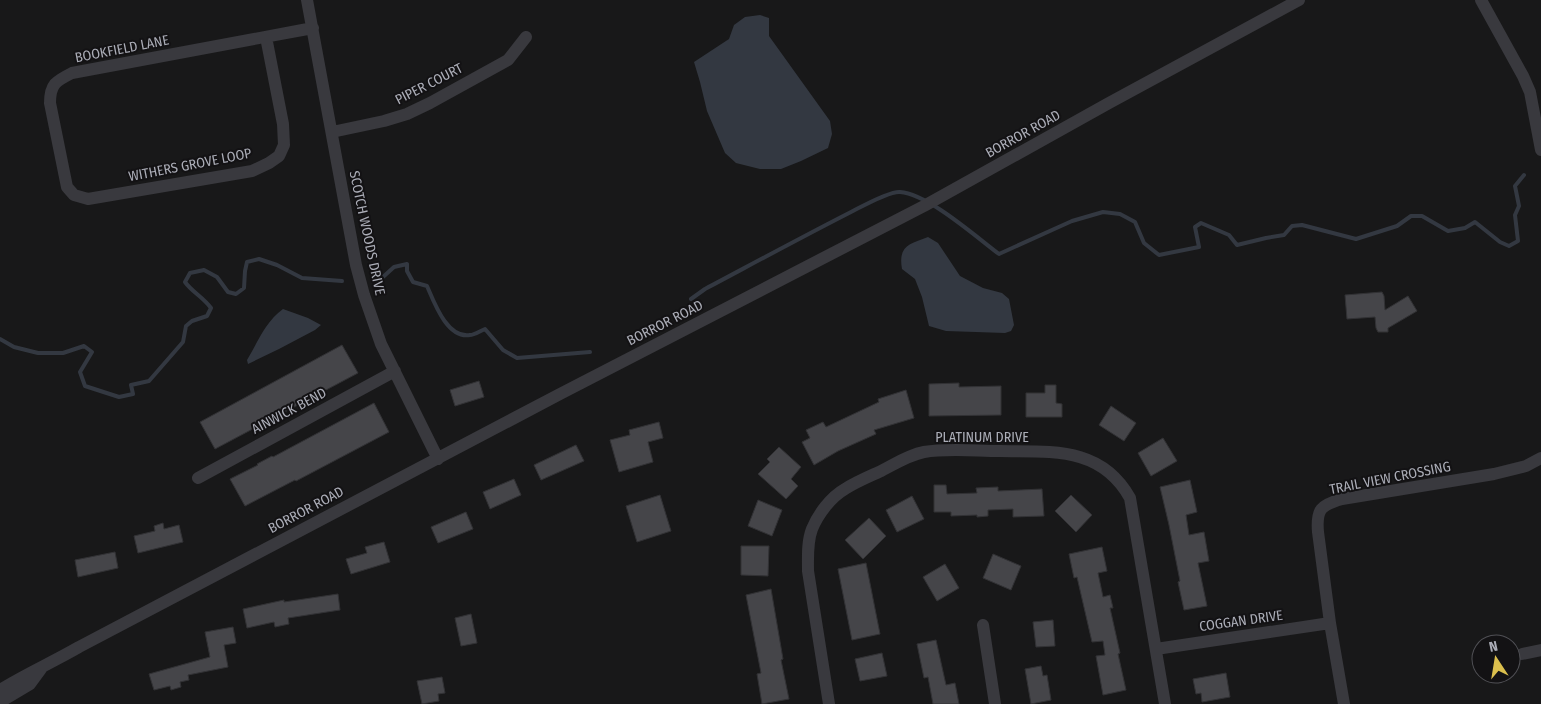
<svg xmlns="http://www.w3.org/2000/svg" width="1541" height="704" viewBox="0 0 1541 704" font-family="'Fira Sans Condensed',sans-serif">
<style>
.water{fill:#333841}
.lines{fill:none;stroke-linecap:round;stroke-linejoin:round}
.stream{stroke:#333841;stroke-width:4}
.building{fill:#454549;stroke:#323235}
.minor{stroke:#39393e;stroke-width:12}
.labels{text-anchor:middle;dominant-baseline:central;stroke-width:4;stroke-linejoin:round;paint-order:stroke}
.street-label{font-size:14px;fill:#abadb7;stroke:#131214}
</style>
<rect width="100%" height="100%" fill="#181819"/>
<!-- water -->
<path class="water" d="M760 15 769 18V36L830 121 832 134 828 148 801 161 781 169H760L736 163 725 153 707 111 700 82 694 62 729 39 734 25 745 17Z
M928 237 938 243 960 276 983 288 1002 293 1009 299 1014 325 1011 331 1005 333 946 331 929 326 922 297 915 279 902 269C898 246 909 244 928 237Z
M283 309 308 318 321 325 315 330 279 349 248 364 247 360C258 342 265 322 283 309Z"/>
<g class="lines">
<!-- stream -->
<path class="stream" d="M383 277 394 267 407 264V271L413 282 427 286C434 302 447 339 470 335 474 335 480 331 485 329L503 350 517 358 590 352
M691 299 705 289C754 263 802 237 851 212 861 207 889 191 900 192 928 194 975 236 999 254L1072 221 1103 212 1120 214 1135 222 1144 243 1159 255 1199 247 1195 227 1201 223 1229 235 1237 245 1266 238 1284 235 1292 226 1302 225 1356 239 1397 226 1411 216H1422L1448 231 1465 228 1475 222 1500 242 1509 246 1518 241 1515 215 1519 206 1515 186 1524 175
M0 339 14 347 38 353H63L84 346 92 352 80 372 85 386 119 397 133 394 131 385 149 381 183 342 186 326 192 321 207 316 211 308C203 297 192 292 185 282L190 273 204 270 217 277 228 292 236 294 244 288 245 271 247 262 259 259 277 265 302 278 342 281"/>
</g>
<!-- building -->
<path class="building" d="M1382 292 1384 296 1385 310 1408 296 1417 311 1388 328V332H1378L1376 328 1375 317 1347 319 1345 295Z
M342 345 358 373 215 449 200 422Z
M479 381 484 397 455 406 450 390Z
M959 383V387L1001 386V415L929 416V384Z
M1045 385H1056V403L1062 404V417H1026V393H1045Z
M906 390 914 418 874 430 876 434 838 451 814 465 802 442 810 438 806 430 823 422 826 427 879 402 878 399Z
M374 403 389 432 296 481 295 480 245 506 230 479 258 465 257 464 272 456 273 457Z
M1111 406 1136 423 1124 441 1099 425Z
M659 422 663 438 648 442 653 462 619 472 610 440 630 435 629 430Z
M1163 438 1177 461 1151 476 1138 453Z
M576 445 584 461 541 480 534 465Z
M779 447 801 467 791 479 798 486 786 499 758 474 770 462 767 459Z
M514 479 521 495 490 509 483 492Z
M1190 480 1197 512 1186 515 1189 535 1204 532 1209 561 1198 563 1207 606 1184 610 1178 582 1180 581 1169 525 1160 487Z
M934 485H946L947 494 977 493 976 488 998 487V491L1042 489 1044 516 1013 517V509L988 510V516L977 517V515L951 516V512H934Z
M660 495 671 531 637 542 626 506Z
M1071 495 1092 515 1076 532 1055 511Z
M912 496 924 519 897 532 886 510Z
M758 500 782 510 772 536 748 526Z
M466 512 473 529 438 543 431 527Z
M869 518 886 536 863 559 845 540Z
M163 523 164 529 179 525 183 542 138 553 134 536 155 531 154 526Z
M384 542 390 562 351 574 346 559 367 553 365 547Z
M741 546H769L768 576 741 575Z
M1102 547 1107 571 1098 573 1103 597 1110 595 1113 608H1110L1120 653 1118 654 1126 690 1103 695 1096 656 1105 655 1103 641 1092 642 1077 577 1074 578 1069 554Z
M115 552 118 568 78 577 75 560Z
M993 554 1021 566 1011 590 983 578Z
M866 563 880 634 852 640 838 569Z
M945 564 959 588 937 601 923 577Z
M771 589 783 659 781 660 789 699 762 704 757 674 761 673 746 595Z
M338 594 340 610 288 618 289 624 275 627 274 622 247 628 243 609 284 600V602Z
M471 614 477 643 461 646 455 618Z
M1053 620 1055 646 1036 647 1033 622Z
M233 627 236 643 224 645 228 667 188 675 189 680 180 682 181 687 171 690 170 686 154 690 149 674 210 657 205 632Z
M936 640 946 685 955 683 959 704H933L928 677 924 678 917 644Z
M882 653 887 676 860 681 855 659Z
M1041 666 1043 676 1047 675 1051 700 1031 704 1025 669Z
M1226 673 1230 697 1202 702 1201 693 1196 694 1193 679Z
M442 677 445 693 438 694 439 701 422 704 417 681Z"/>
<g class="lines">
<!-- minor -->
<path class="minor" d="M307 0 356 265 364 295 381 344 438 459
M1481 0 1523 76 1530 92 1541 150
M266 37 283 124 284 145 279 156 269 163 252 171 88 199 74 195 67 187 50 103C50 84 56 81 72 73L313 28
M332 132 384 121 407 114 430 103 508 60 526 37
M198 478 395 371
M983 625 995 704
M1156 649 1330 623
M1522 654 1541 650
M0 690C26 674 53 662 79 647L560 394 924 206 1109 103 1299 0
M0 702 30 684 41 669
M829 704 808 571C808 557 807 542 812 529 818 514 831 497 845 489 856 482 868 477 879 472 893 465 908 455 924 452 947 448 976 451 1000 451 1051 452 1101 446 1130 498L1165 704
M1344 704 1330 623 1318 532C1316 509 1321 505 1342 499L1494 474 1526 466 1541 458"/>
</g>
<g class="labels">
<!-- street labels -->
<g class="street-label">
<text transform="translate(122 49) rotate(-11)">BOOKFIELD LANE</text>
<text transform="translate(429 84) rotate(-27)">PIPER COURT</text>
<text transform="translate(1023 134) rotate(-29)">BORROR ROAD</text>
<text transform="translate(190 165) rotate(-11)">WITHERS GROVE LOOP</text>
<text transform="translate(367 233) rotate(78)">SCOTCH WOODS DRIVE</text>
<text transform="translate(665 323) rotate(-27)">BORROR ROAD</text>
<text transform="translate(289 411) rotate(-28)">AINWICK BEND</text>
<text x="982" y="437">PLATINUM DRIVE</text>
<text transform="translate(1390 478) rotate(-11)">TRAIL VIEW CROSSING</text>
<text transform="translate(306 510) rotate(-28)">BORROR ROAD</text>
<text transform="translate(1241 621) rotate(-8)">COGGAN DRIVE</text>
</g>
</g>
<!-- north arrow -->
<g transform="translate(1496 659) rotate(348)"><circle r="24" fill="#131214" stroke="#505055"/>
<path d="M0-4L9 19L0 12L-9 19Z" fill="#dbbf4d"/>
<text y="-8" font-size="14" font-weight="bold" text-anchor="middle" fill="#abadb7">N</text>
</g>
</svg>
